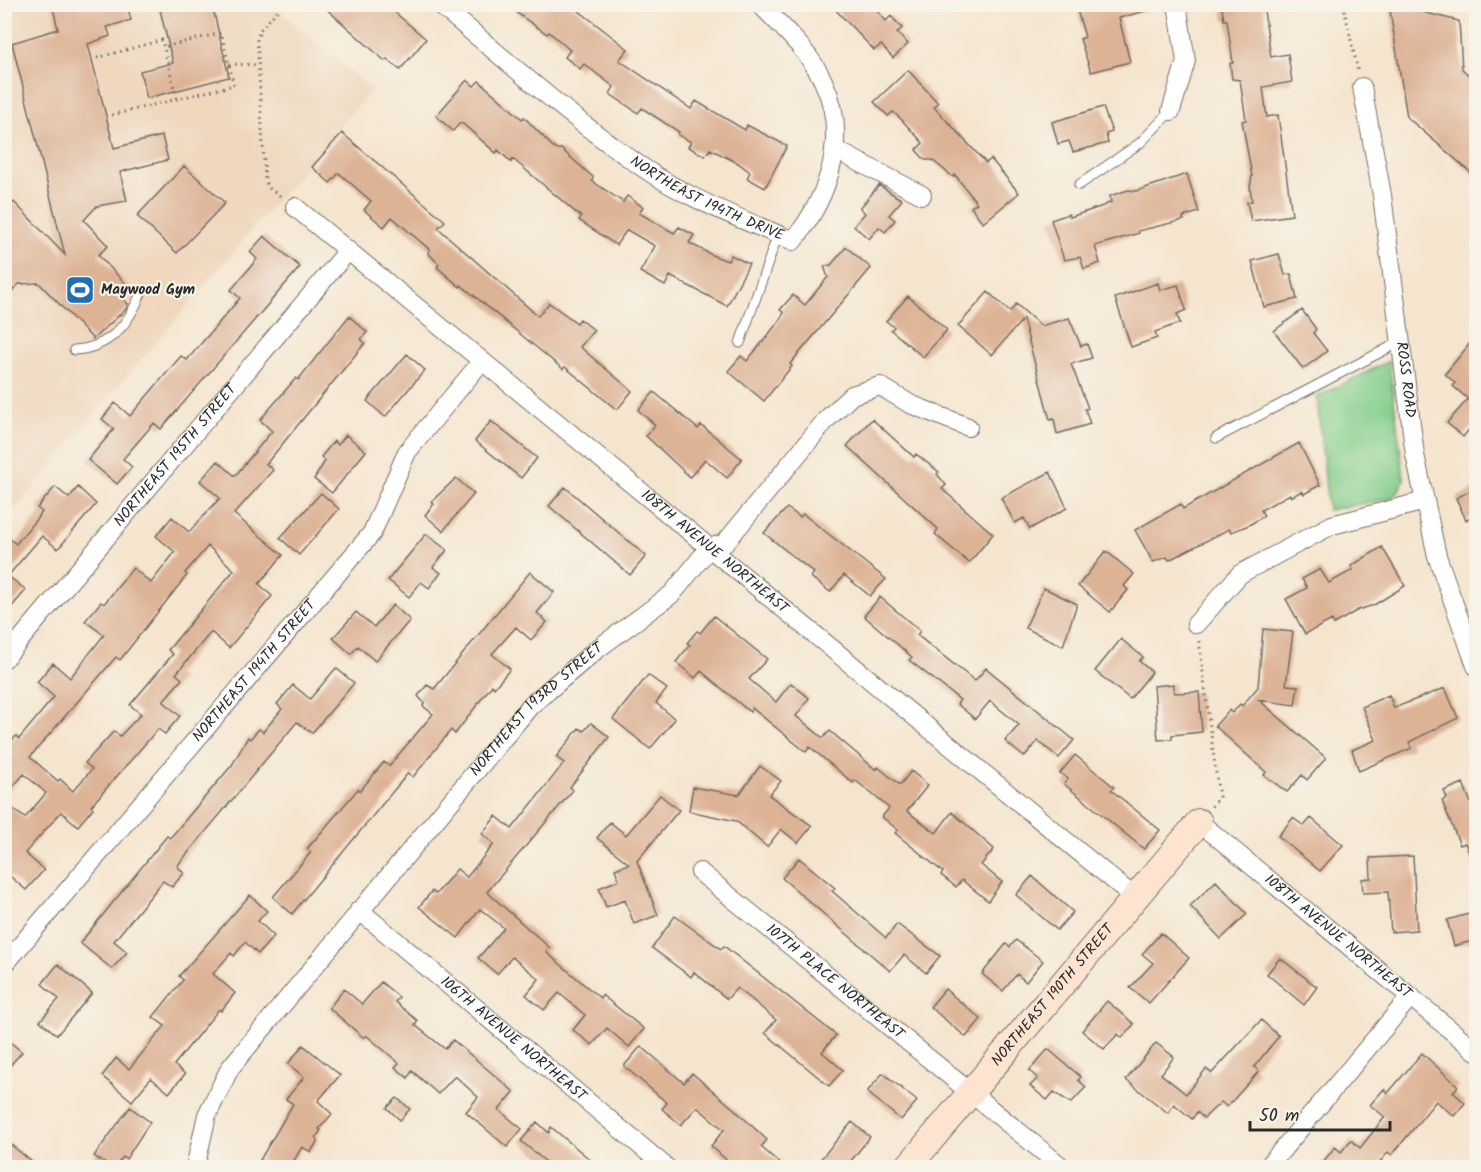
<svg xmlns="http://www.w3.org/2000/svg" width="1481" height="1172" viewBox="0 0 1481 1172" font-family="Kalam,sans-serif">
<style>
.built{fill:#efd6bc}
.green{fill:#83ce8c;stroke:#577c5c;stroke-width:1.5}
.building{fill:#ddb396;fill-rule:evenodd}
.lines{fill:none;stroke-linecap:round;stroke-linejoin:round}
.lane-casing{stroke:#726c64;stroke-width:11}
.street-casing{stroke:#726c64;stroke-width:20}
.secondary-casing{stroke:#726c64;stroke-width:28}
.path{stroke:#726c64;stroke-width:3;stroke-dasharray:1.5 4.5;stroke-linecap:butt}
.lane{stroke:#fff;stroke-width:9}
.street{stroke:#fff;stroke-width:18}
.secondary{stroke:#fde4d1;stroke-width:26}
.labels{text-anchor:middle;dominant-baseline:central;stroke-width:4.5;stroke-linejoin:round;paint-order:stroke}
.street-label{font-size:15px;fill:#2b2b2b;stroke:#f7f3e8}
.poi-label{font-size:15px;font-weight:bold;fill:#2b2b2b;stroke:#f7f3e8;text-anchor:start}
</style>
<rect width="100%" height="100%" fill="#f7f3e8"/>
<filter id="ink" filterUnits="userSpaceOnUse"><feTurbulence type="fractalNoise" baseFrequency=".0167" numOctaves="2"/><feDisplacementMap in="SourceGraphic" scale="12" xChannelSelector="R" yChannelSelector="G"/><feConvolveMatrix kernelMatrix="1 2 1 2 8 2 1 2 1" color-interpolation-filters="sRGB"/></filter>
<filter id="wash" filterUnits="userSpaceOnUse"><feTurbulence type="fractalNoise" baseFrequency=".008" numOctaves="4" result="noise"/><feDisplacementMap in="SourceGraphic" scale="24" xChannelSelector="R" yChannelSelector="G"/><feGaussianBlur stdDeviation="1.35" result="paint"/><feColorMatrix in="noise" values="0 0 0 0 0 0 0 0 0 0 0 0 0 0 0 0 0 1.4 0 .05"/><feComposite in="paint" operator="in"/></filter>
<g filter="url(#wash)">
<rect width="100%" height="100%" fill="#f5e5cf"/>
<!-- built -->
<path class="built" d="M5 5H272L372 89 5 520Z"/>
<!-- green -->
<path class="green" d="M1389 361 1404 479 1398 492 1391 498 1328 510 1317 397Z"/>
<g id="blocks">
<!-- building -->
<path class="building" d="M52 4H127L131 20 107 27 110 36 88 44 114 148 162 136 168 160 120 172 127 201 97 206 84 220 108 246 98 255 130 288 121 297 128 304 126 309 93 339 39 283 19 284 4 299V212L14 202 65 255 12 43 58 29Z
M181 4H212L229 77 147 98 140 71 173 63 160 10Z
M321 4H385L426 39 400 70 387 59 385 61Z
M524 4H570L628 49 619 60 691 109 696 101 745 130 747 125 787 146 765 188 747 178 750 172 738 163 710 149 705 156 688 147 691 142 678 135 679 132 642 108 638 113 635 111 610 94 614 87 584 64 580 69 565 57 570 50 549 32 547 34 517 13Z
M830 4H871L886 21 891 16 902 28 897 33 908 44 893 58 881 45 874 50Z
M1095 4H1153V9L1119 18 1130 62 1091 72 1080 39 1085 37 1077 10Z
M1221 4H1263L1271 57 1288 54 1292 82 1263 87 1267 117 1278 115 1292 215 1251 221 1247 202 1252 201 1250 187 1252 176 1242 121 1246 120 1240 80 1232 79 1230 63H1233L1227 20H1224Z
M1389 4 1459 21 1462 69 1476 82V177L1407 117Z
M908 70 938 103 934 107 986 163 991 159 1019 193 983 223 971 207 977 203 955 175 953 177 932 160H925L916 150 923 143 899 117 893 112 888 116 874 102Z
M467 80 474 86 479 81 522 119 524 117 555 149H561L593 177 592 181 623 202 627 196 643 207 639 213 674 233 679 227 694 235 689 243 714 256 728 261 731 255 749 264 727 306 670 276 665 286 640 272 655 246 627 230 616 245 579 220 581 217 513 159 511 162 498 150 496 153 463 124 460 123 453 131 436 116Z
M1103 107 1112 132 1106 134 1108 143 1073 152 1069 141 1058 144 1052 122Z
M342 133 445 221 438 228 538 316 549 303 577 323 580 319 594 330 580 347 632 391 617 410 565 367 563 369 548 357 461 285 460 287 437 267 439 264 428 253 430 250 392 217 384 227 364 210 371 201 339 173 330 183 312 167Z
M184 166 225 203 177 253 137 216Z
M1187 174 1199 212 1183 217 1184 220 1138 231 1139 233 1095 246 1100 263 1084 269 1080 257 1064 260 1051 220 1069 214 1070 217 1103 206 1111 202 1110 196 1128 190 1136 191Z
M879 185 902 200 889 215 895 220 885 232 879 227 869 239 854 226 865 213 860 208Z
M264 236 300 267 161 429 154 423 123 459 132 467 117 484 88 460 114 429 102 419 115 403 130 416 181 356 187 360 240 298 231 290 257 259 250 252Z
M846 247 871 268 790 364 792 366 764 401 728 371 741 356 747 361 776 325 784 313 780 310 793 295 805 305 828 277 824 266 831 265Z
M1279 254 1285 275 1291 274 1297 299 1264 307 1252 261Z
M1158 283 1160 290 1178 285 1186 310 1177 314 1180 323 1155 332 1157 338 1131 347 1115 298Z
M988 292 1010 312 1016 304 1041 326 1069 318 1081 346 1087 344 1092 358 1071 364 1088 408 1085 409 1090 424 1057 434 1054 419 1050 420 1023 319 992 355 958 326Z
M908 296 947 330 923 357 891 330 894 327 886 321Z
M1302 310 1316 329 1313 333 1327 351 1303 369 1274 331Z
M349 316 367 332 361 339 365 343 266 464 273 470 234 514 283 555 259 584 272 596 229 648 211 632 176 674 182 679 163 701 180 716 165 734 158 729 91 806 93 808 78 826 61 812 25 853 44 870 26 890 4 871V802L25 818 46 793 24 774 4 797V749L16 736 19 739 54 697 37 682 53 663 70 678 104 635 85 621 101 602 104 604 133 568 151 583 175 552 156 536 172 517 189 532 220 498 200 481 218 461 235 476 272 431 260 420 296 378 298 380ZM208 546 234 570 168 650 173 654 130 705 141 714 120 736 114 731 85 763 92 769 73 791 60 779 58 781 30 757 116 657 120 660 187 575 185 573Z
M1476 336V421L1463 437 1447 423 1468 399 1453 386 1455 383 1445 374Z
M407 354 425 370 385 417 367 401Z
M654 392 698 429 701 425 742 459 727 478 705 459 690 477 646 436 655 425 638 410Z
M872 419 914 457 916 454 939 472 937 474 946 485 942 489 993 534 969 563 935 534 938 529 847 446Z
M491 421 537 458 521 478 475 441Z
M346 435 366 451 332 493 314 479 325 461 321 457 334 441 338 445Z
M1299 443 1320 485 1304 494 1302 491 1291 497 1290 494 1261 510 1264 516 1249 525 1231 532 1229 529 1169 560 1167 557 1153 562 1135 530 1181 504 1183 509Z
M1050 472 1067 508 1030 529 1024 518 1015 523 1001 498Z
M456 478 474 494 443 531 425 515 434 504 431 502Z
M55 487 69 498 78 487 96 504 58 549 42 536 8 576 26 590 4 616V534L16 544 42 512 37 508Z
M565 487 646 556 630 575 549 506Z
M1476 488V515L1466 520 1456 498Z
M321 493 339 509 299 555 280 538Z
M787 508 800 517 803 514 886 579 870 596 844 575 830 592 811 577 814 573 764 533Z
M426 534 447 550 433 567 441 573 429 588 421 582 409 597 388 580Z
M1382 547 1405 586 1374 605 1358 610 1334 624 1332 620 1305 634 1286 599 1307 588 1302 579 1320 569 1329 583 1353 570 1351 566Z
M1106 551 1134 574 1124 586 1128 590 1110 612 1078 586Z
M530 572 554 592 537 613 547 622 531 640 516 627 492 654 510 669 494 688 492 685 455 734 451 730 413 777 408 773 292 914 273 897 311 852 307 849 358 789 360 791 384 762 389 766 433 714 423 706 424 703 418 696 427 685 434 689Z
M1044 588 1077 604 1063 646 1025 628Z
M880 597 920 631 917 635 975 681 986 668 1074 740 1059 758 1038 741 1024 757 1005 741 1019 725 990 701 975 719 957 704 960 700 909 660 912 657 864 616Z
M393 605 410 620 375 661 358 646 351 654 333 638 356 612 374 627Z
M714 616 767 659 749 679 776 702 791 683 809 698 796 716 823 738 830 731 876 770 878 767 900 785 911 771 928 785 907 811 936 833 952 812 994 849 981 865 1002 882 988 901 962 880 956 887 941 875 943 872 895 833 898 830 882 817 889 808 855 780 853 783 810 747 806 752 752 708 750 712 701 671 695 678 676 662 690 645 687 643 697 631 700 633Z
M1263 629 1293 632 1286 685 1298 686 1295 705 1259 700 1326 758 1307 780 1302 775 1287 792 1264 775 1266 772 1215 726 1229 710 1232 713 1240 704 1242 706 1258 687Z
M1121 639 1143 657 1139 661 1152 672 1130 699 1095 671Z
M336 668 354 683 312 733 297 722 177 866 184 873 172 887 163 881 114 941 127 952 112 969 80 943 167 836 170 838 232 765 248 737 250 739 259 729 263 732 282 709 277 704 293 685 310 699Z
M648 675 667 689 656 703 675 719 650 749 613 719Z
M1174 684V693L1199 692 1202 732 1172 735V739L1158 740 1154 686Z
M1445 688 1458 718 1409 742 1412 748 1359 771 1352 750 1376 740 1362 707 1389 695 1394 708Z
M591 723 609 737 570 787 573 790 487 892 550 948 546 952 600 998 602 995 644 1029 629 1047 607 1028 592 1045 573 1030 585 1015 559 993 544 1010 526 995 539 979 512 957 497 974 478 958 504 928 480 909 458 938 419 907 432 891 436 894 457 869 467 877 494 844 482 834 496 816 512 829 564 763 556 757 579 728 584 731Z
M1075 755 1114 787 1111 790 1160 830 1144 849 1064 784 1068 779 1060 773Z
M760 766 781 781 769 795 812 826 798 843 781 829 767 847 736 821 689 811 693 787 739 795Z
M1463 783 1471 803 1476 801V870L1465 843 1460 845 1442 801 1447 798 1444 791Z
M660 795 679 810 637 861 658 915 634 924 625 900 606 907 599 888 619 880 615 869 629 864 597 838 610 822 626 835Z
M1293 818 1304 826 1311 818 1343 845 1320 871 1278 836Z
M1413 856 1417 930 1391 932 1388 892 1363 893 1362 879 1371 878 1370 858Z
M799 858 835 888 832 891 886 938 897 924 940 956 926 973 904 955 890 971 782 878Z
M1032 876 1073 912 1057 930 1016 895Z
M1216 881 1247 914 1221 939 1190 906Z
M250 895 267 911 258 921 274 936 258 954 245 942 234 956 231 953 213 974 235 993 221 1011 219 1009 174 1065 185 1074 169 1093 151 1078 132 1101 102 1076 116 1058 129 1069 165 1026 153 1017 183 980 179 976Z
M1476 912V940L1454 946 1447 920Z
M675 916 721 949 724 946 836 1035 822 1052 843 1070 829 1086 765 1033 776 1020 750 998 737 988 727 999 694 972 691 977 652 948Z
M1161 933 1189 958 1149 1003 1130 988 1153 963 1142 954Z
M1016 940 1043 961 1026 982 1017 974 1003 991 982 974 1006 944 1010 947Z
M1280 958 1317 987 1304 1005 1267 974Z
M58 964 92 993 57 1035 40 1021 59 999 42 984Z
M381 982 399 997 395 1002 418 1021 415 1025 445 1049 453 1040 514 1092 499 1110 522 1129 507 1147 466 1112 478 1097 455 1076 438 1094 412 1071 408 1078 395 1067 399 1063 366 1035 364 1038 329 1008 344 989 362 1004Z
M945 989 981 1019 966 1037 930 1007Z
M1107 1001 1134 1024 1122 1038 1118 1034 1104 1049 1082 1031Z
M1261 1020 1279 1036 1254 1067 1259 1071 1227 1107 1221 1102 1204 1118 1197 1112 1192 1119 1174 1104 1168 1113 1126 1080 1156 1043 1174 1057 1161 1074 1186 1094 1206 1069 1212 1073Z
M4 1037 22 1052 4 1072Z
M303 1045 340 1075 318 1101 332 1114 319 1129 321 1130 316 1138 318 1140 311 1152 302 1147 290 1167H273L260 1160 293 1104 286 1099 304 1077 288 1064Z
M641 1046 684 1083 692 1073 733 1108 767 1140 761 1147 784 1167H734L711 1146 724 1130 697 1107 681 1125 662 1109 667 1103 624 1066Z
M1048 1049 1081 1077 1078 1080 1086 1087 1071 1103 1054 1092 1047 1100 1030 1086 1038 1078 1029 1071Z
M1422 1053 1458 1086 1453 1092 1465 1103 1454 1116 1436 1101 1392 1155 1388 1152 1376 1167H1319L1335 1147 1341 1152 1351 1140 1360 1148 1385 1117 1370 1105 1384 1089 1388 1093Z
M883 1073 917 1101 901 1120 867 1092Z
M397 1098 410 1109 400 1120 387 1108Z
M130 1107 150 1122 126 1159 123 1157 115 1167H110L94 1156Z
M537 1122 549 1133 551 1127 599 1167H552L521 1141Z
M852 1122 870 1137 846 1167H814Z
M4 1139 38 1167H4Z"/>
</g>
</g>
<g filter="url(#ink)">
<use href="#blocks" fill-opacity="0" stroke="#726c64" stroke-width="1.5"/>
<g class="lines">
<!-- lane casing -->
<g class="lane-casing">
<path id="lane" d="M1079 185 1140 143 1171 111
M740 343 778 234
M74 350C111 348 129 323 142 291
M1216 438 1400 342"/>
</g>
<!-- street casing -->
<g class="street-casing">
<g id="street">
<path id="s1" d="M439 4C506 60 570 118 642 167 688 199 742 219 793 241 829 197 849 137 824 83 811 53 782 27 760 4"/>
<path id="s2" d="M1362 87 1382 195 1415 455 1437 556 1476 666"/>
<path d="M1171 111 1186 61 1177 4"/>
<path d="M834 149 922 195"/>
<path id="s3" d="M295 207 1134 897"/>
<path d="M1196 624 1240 574 1332 525 1425 501"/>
<path id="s4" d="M4 659 347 252"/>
<path id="s5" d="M1199 822 1476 1051"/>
<path id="s6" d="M700 872 1063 1168"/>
<path id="s7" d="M359 910 667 1168"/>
<path id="s8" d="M4 965 372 533 407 452 481 362"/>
<path id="s9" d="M195 1168 207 1115 230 1068 530 706 596 650 672 594 709 548 725 543 826 420 852 395 880 386 910 404 968 427"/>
<path d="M1267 1168 1411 996"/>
</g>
</g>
<!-- secondary casing -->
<g class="secondary-casing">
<g id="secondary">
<path id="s10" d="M907 1168 1199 822"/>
</g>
</g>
<!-- path -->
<path class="path" d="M1343 4 1358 71
M97 58 162 40 177 100
M229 64 258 65
M112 115 234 85 221 33 164 47
M280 196 270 189 265 181 257 40 260 30 283 4
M1199 641 1219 797 1211 807"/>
<!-- lane -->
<use href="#lane" class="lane"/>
<!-- street -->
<use href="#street" class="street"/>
<!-- secondary -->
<use href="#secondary" class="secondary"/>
</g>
</g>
<!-- icons -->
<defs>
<g id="stadium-square" transform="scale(1.5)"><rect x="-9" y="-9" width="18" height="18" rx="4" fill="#1f6fb2" stroke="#f7f3e8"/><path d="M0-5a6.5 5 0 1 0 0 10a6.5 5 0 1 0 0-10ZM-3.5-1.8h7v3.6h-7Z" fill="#fff"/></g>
</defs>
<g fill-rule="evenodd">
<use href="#stadium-square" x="80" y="290"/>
</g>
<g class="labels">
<!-- street labels -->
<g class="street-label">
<text stroke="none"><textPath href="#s1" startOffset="333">NORTHEAST 194TH DRIVE</textPath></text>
<text stroke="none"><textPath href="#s2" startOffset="296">ROSS ROAD</textPath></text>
<text stroke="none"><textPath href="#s4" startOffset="266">NORTHEAST 195TH STREET</textPath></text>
<text stroke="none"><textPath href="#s3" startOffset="543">108TH AVENUE NORTHEAST</textPath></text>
<text stroke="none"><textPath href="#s8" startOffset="386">NORTHEAST 194TH STREET</textPath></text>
<text stroke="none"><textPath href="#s9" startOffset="579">NORTHEAST 193RD STREET</textPath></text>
<text stroke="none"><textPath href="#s5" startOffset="180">108TH AVENUE NORTHEAST</textPath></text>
<text stroke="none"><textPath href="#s6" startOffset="174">107TH PLACE NORTHEAST</textPath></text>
<text stroke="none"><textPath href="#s10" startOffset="226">NORTHEAST 190TH STREET</textPath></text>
<text stroke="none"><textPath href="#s7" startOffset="201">106TH AVENUE NORTHEAST</textPath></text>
</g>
<!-- poi labels -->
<g class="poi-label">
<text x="101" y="290">Maywood Gym</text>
</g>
</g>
<!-- margin -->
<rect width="1481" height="1172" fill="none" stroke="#f7f3e8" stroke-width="24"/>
<!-- scale -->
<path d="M1250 1121v9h140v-9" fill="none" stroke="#2b2b2b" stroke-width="3"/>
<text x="1259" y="1121" font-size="18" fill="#2b2b2b" stroke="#f7f3e8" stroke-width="4.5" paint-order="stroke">50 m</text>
</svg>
